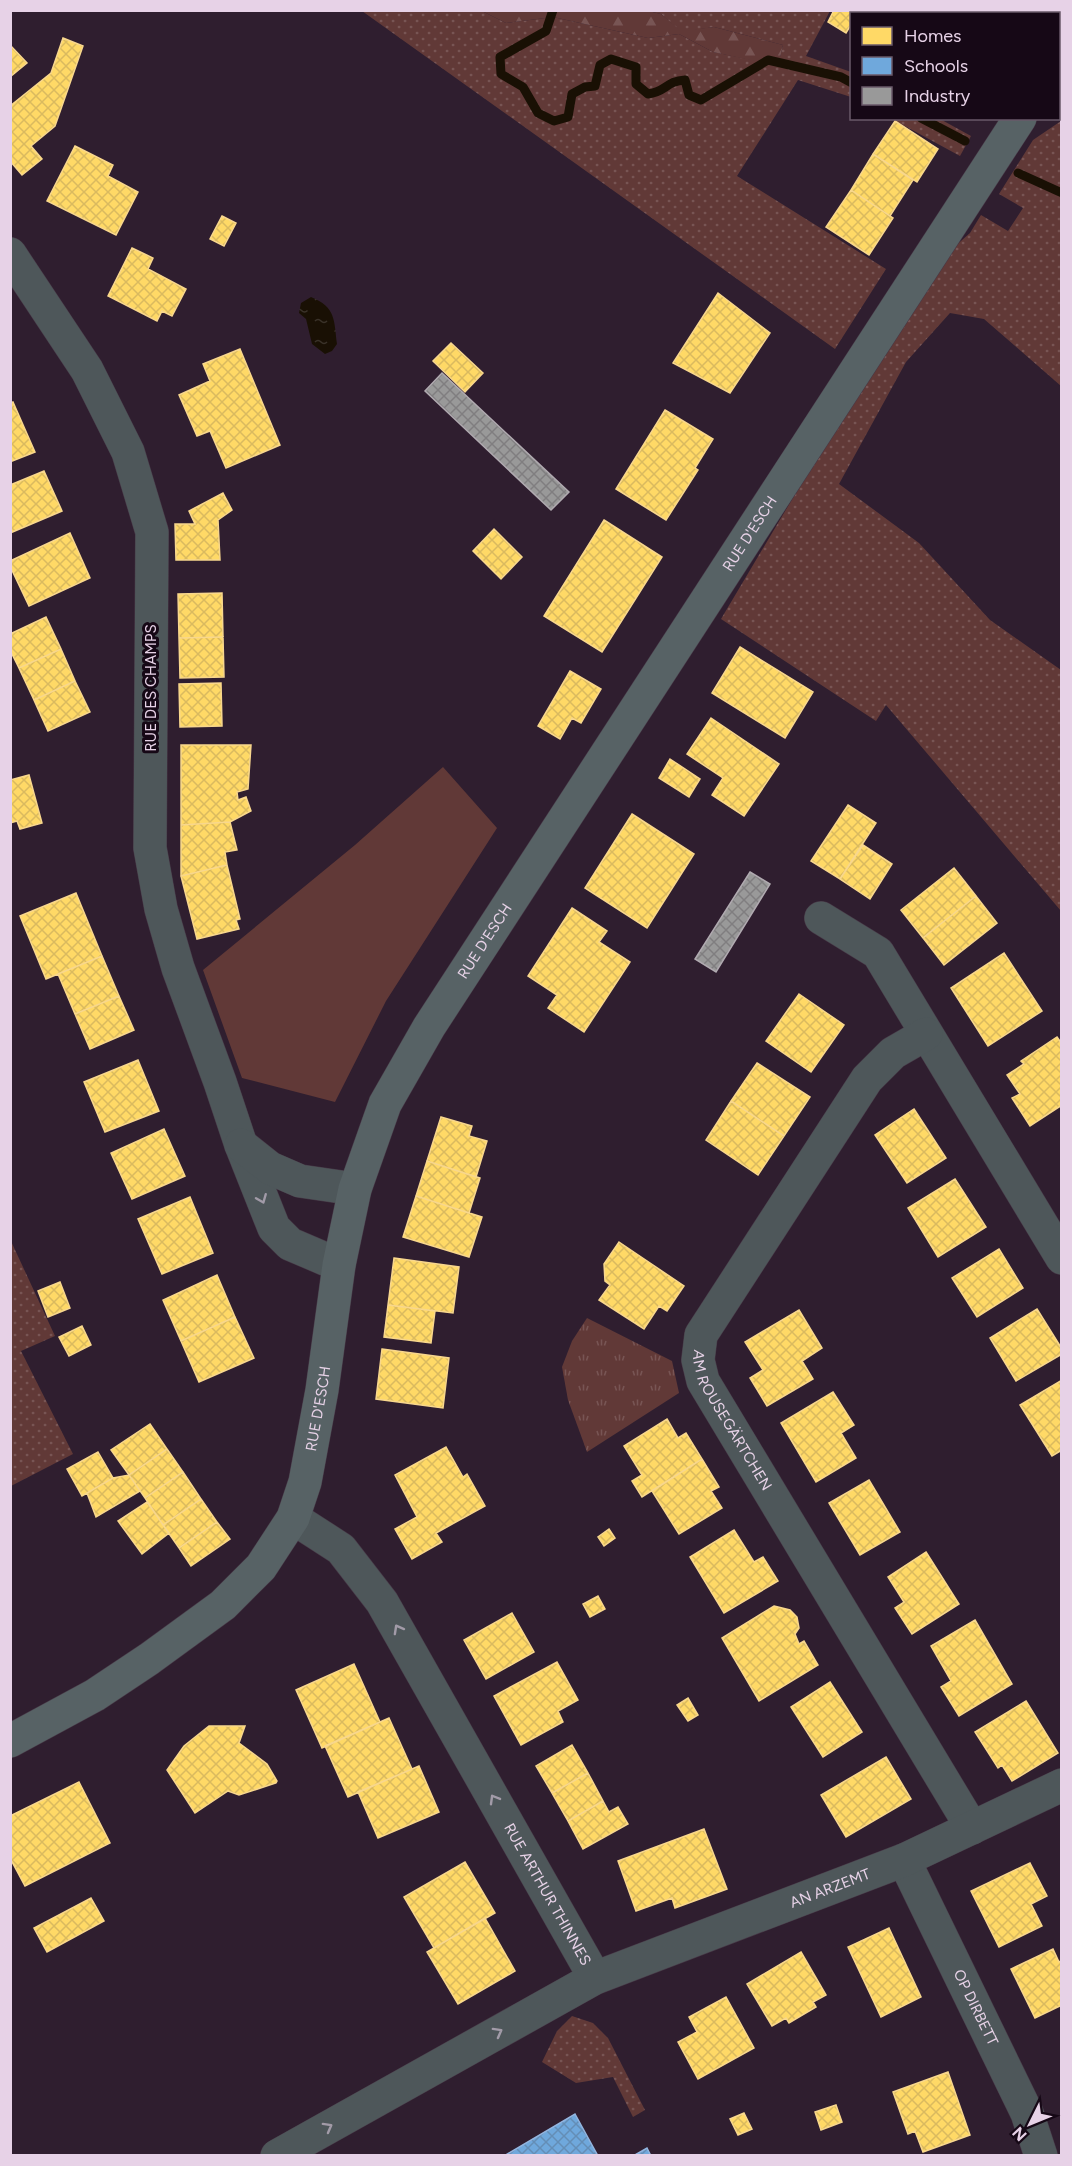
<svg xmlns="http://www.w3.org/2000/svg" width="1072" height="2166" viewBox="0 0 1072 2166" font-family="Figtree,sans-serif">
<style>
.grass{fill:url(#grass-dots)}
.forest{fill:url(#forest-firs)}
.park{fill:url(#park-tufts)}
.garden{fill:#613937}
.water{fill:url(#water-ripples)}
.homes{fill:url(#homes-cross-hatch);stroke:#f8d78d;stroke-width:1.5}
.schools{fill:url(#schools-cross-hatch);stroke:#93b5df;stroke-width:1.5}
.industry{fill:url(#industry-cross-hatch);stroke:#b0aab0;stroke-width:1.5}
.lines{fill:none;stroke-linecap:round;stroke-linejoin:round}
.stream{stroke:#191004;stroke-width:9}
.street-casing{stroke:#473947;stroke-width:34}
.secondary-casing{stroke:#473947;stroke-width:34}
.street{stroke:#4e575a;stroke-width:33}
.secondary{stroke:#576265;stroke-width:33}
.oneway{stroke:#a29ba8}
.labels{text-anchor:middle;dominant-baseline:central;stroke-width:6;stroke-linejoin:round;paint-order:stroke}
.street-label{font-size:15px;fill:#e7d2e7;stroke:#160816}
</style>
<defs>
<pattern id="grass-dots" width="8" height="8" patternUnits="userSpaceOnUse" patternTransform="scale(1.5)"><rect width="8" height="8" fill="#613937"/><path d="M2 2h.1M6 6h.1" fill="none" stroke="#785554" stroke-width="1.8" stroke-linecap="round"/></pattern>
<pattern id="forest-firs" width="22" height="20" patternUnits="userSpaceOnUse" patternTransform="scale(1.5)"><rect width="22" height="20" fill="#613937"/><path d="M5 1l3.5 6h-7zM16 11l3.5 6h-7z" fill="#785554"/></pattern>
<pattern id="park-tufts" width="24" height="20" patternUnits="userSpaceOnUse" patternTransform="scale(1.5)"><rect width="24" height="20" fill="#613937"/><path d="M3 7l-1-3M5 7V3M7 7l1-3M15 17l-1-3M17 17v-4M19 17l1-3" fill="none" stroke="#785554"/></pattern>
<pattern id="water-ripples" width="26" height="14" patternUnits="userSpaceOnUse" patternTransform="scale(1.5)"><rect width="26" height="14" fill="#191004"/><path d="M2 4q2-2 4 0t4 0M15 11q2-2 4 0t4 0" fill="none" stroke="#3a3229"/></pattern>
<pattern id="homes-cross-hatch" width="8" height="8" patternUnits="userSpaceOnUse" patternTransform="scale(1.5)"><rect width="8" height="8" fill="#ffd966"/><path d="M0 0l8 8M0 8l8-8" fill="none" stroke="#daba5f"/></pattern>
<pattern id="schools-cross-hatch" width="8" height="8" patternUnits="userSpaceOnUse" patternTransform="scale(1.5)"><rect width="8" height="8" fill="#6fa8dc"/><path d="M0 0l8 8M0 8l8-8" fill="none" stroke="#648eb6"/></pattern>
<pattern id="industry-cross-hatch" width="8" height="8" patternUnits="userSpaceOnUse" patternTransform="scale(1.5)"><rect width="8" height="8" fill="#999"/><path d="M0 0l8 8M0 8l8-8" fill="none" stroke="#807e80"/></pattern>
</defs>
<rect width="100%" height="100%" fill="#2f1e2f"/>
<!-- grass -->
<path class="grass" d="M362 11H482L506 23 553 17 648 38 679 34 713 52 778 65 783 45 714 27 681 32 661 14 648 11H830L806 56 851 72V97L798 80 737 176 886 269 835 349Z
M892 119H940L971 136 960 156Z
M1061 121V386L984 319 950 313 906 362 839 484 919 543 990 620 1061 670V911L886 705 876 721 721 619 797 491 953 248 970 233 981 215 1008 231 1023 208 999 194 1033 140Z
M10 1239 55 1336 21 1351 73 1454 11 1486Z
M572 2016 593 2023 608 2038 645 2110 633 2117 613 2077 576 2083 542 2062 557 2031Z"/>
<!-- forest -->
<path class="forest" d="M482 11H648L661 14 681 31 714 27 783 45 778 66 713 52 679 34 648 38 553 17 506 23Z"/>
<!-- park -->
<path class="park" d="M587 1318 672 1361 679 1393 587 1452 568 1400 562 1367 572 1341Z"/>
<!-- garden -->
<path class="garden" d="M443 767 497 828 386 1001 335 1102 242 1078 203 970 355 845Z"/>
<!-- water -->
<path class="water" d="M311 297C336 307 334 320 337 344L332 351 325 354 312 344 306 319 299 313 301 303Z"/>
<!-- homes -->
<path class="homes" d="M834 10 857 12 852 14V23L846 33 828 22Z
M63 38 83 46 55 126 31 146 42 159 22 175 10 161V106L51 73Z
M10 45 27 63 10 77Z
M895 121 938 149 917 182 873 154Z
M75 146 113 165 108 176 138 192 116 235 47 201Z
M873 154 913 180 890 216 851 190Z
M851 190 893 218 869 255 826 227Z
M222 216 236 223 224 246 210 239Z
M132 248 153 258 148 269 186 289 172 316 162 311 157 321 108 296Z
M718 293 770 333 730 393 673 363Z
M451 343 483 373 465 392 433 361Z
M240 349 280 445 226 468 210 431 197 436 179 395 210 381 203 364Z
M13 402 35 452 10 462V403Z
M665 410 713 439 695 468 698 470 666 520 616 489Z
M44 471 62 511 10 533V485Z
M223 493 232 510 218 520 220 560H176L175 524H195L189 511Z
M604 520 662 557 602 652 544 616Z
M494 529 522 557 501 579 473 551Z
M70 533 90 578 29 606 10 566V561Z
M222 593 223 637 179 638 178 594Z
M46 617 61 649 19 668 10 650V634Z
M223 637 224 677 180 678 179 638Z
M740 647 813 692 785 738 712 693Z
M61 649 75 681 34 700 19 668Z
M570 671 601 689 581 723 572 718 560 739 538 726Z
M75 681 90 712 48 731 34 700Z
M221 683 222 726 180 727 179 684Z
M711 718 779 764 744 816 712 795 723 778 687 754Z
M181 745H251L248 789 237 792 238 800 246 797 251 811 230 822 181 825Z
M670 759 700 779 689 797 659 778Z
M29 775 42 823 20 829 17 821 10 823V780Z
M848 805 876 823 840 879 811 861Z
M632 814 694 854 647 928 585 888Z
M230 822 237 850 225 852 227 865 181 876V825Z
M863 845 892 864 870 899 840 879Z
M227 865 240 919 236 920 239 929 197 939 181 876Z
M954 868 976 896 923 938 901 910Z
M76 893 102 956 46 979 20 916Z
M976 896 997 923 944 965 923 938Z
M572 908 607 931 599 942 630 962 584 1032 548 1008 557 995 528 976Z
M1004 953 1042 1011 988 1046 951 988Z
M102 956 119 996 75 1014 58 974Z
M799 994 844 1025 811 1072 766 1041Z
M119 996 134 1030 90 1049 75 1014Z
M1057 1037 1062 1044V1105L1030 1126 1012 1098 1020 1094 1007 1075 1024 1064 1021 1061Z
M138 1060 159 1111 105 1132 84 1082Z
M757 1063 810 1097 784 1136 731 1101Z
M731 1101 784 1136 758 1175 706 1140Z
M914 1109 946 1158 907 1183 875 1135Z
M441 1117 472 1126 469 1136 487 1141 476 1177 427 1161Z
M164 1129 185 1176 132 1199 111 1153Z
M427 1161 480 1178 469 1213 416 1196Z
M955 1179 986 1227 938 1257 908 1208Z
M416 1196 482 1217 469 1257 403 1237Z
M190 1197 213 1253 162 1274 138 1219Z
M619 1242 684 1286 667 1311 659 1306 644 1329 599 1300 610 1285 605 1281 604 1264Z
M999 1249 1023 1288 977 1317 952 1278Z
M394 1258 459 1267 453 1313 388 1305Z
M217 1275 235 1317 181 1341 163 1300Z
M60 1282 70 1308 48 1317 38 1291Z
M388 1305 435 1311 431 1343 384 1337Z
M1037 1309 1062 1349V1354L1016 1381 990 1338Z
M799 1310 822 1348 802 1361 813 1379 767 1406 750 1378 763 1370 745 1342Z
M235 1317 254 1358 199 1382 181 1341Z
M82 1326 91 1345 69 1356 59 1337Z
M382 1349 449 1358 443 1408 376 1399Z
M1062 1380V1450L1052 1456 1020 1405Z
M833 1392 854 1425 841 1433 856 1458 816 1482 781 1423Z
M667 1419 678 1438 686 1433 702 1459 642 1497 632 1481 642 1475 624 1446Z
M150 1424 167 1449 129 1475 111 1450Z
M446 1447 463 1477 467 1474 485 1506 436 1533 442 1542 412 1559 395 1529 417 1517 395 1475Z
M167 1449 183 1472 145 1498 129 1475Z
M98 1452 113 1478 82 1496 67 1469Z
M702 1459 719 1487 711 1491 722 1508 679 1534 652 1491Z
M183 1472 201 1499 163 1525 145 1498Z
M129 1475 140 1491 96 1517 87 1493 113 1478Z
M869 1480 900 1532 860 1555 829 1503Z
M201 1499 217 1522 179 1548 163 1525Z
M147 1502 169 1533 142 1554 118 1521Z
M217 1522 230 1539 191 1566 179 1548Z
M609 1529 615 1538 604 1546 598 1537Z
M734 1530 754 1562 763 1557 778 1581 724 1613 690 1557Z
M926 1552 959 1604 912 1634 895 1608 904 1602 888 1577Z
M598 1596 605 1609 590 1617 583 1604Z
M774 1606 790 1610 797 1617 799 1628 795 1634 799 1644 804 1641 818 1665 759 1701 722 1638Z
M512 1613 534 1652 486 1679 464 1640Z
M975 1620 1012 1684 959 1716 941 1687 951 1681 931 1646Z
M557 1662 578 1700 558 1711 563 1722 521 1745 494 1696Z
M354 1664 380 1722 322 1748 296 1690Z
M830 1682 862 1732 823 1757 791 1707Z
M688 1698 698 1715 688 1721 677 1705Z
M1026 1701 1058 1753 1012 1781 1002 1765 998 1768 975 1732Z
M389 1718 412 1769 348 1797 325 1746Z
M209 1726H245L239 1743 267 1764 277 1781 276 1783 239 1795 228 1791 195 1813 167 1770 184 1746Z
M572 1745 588 1773 552 1793 536 1766Z
M886 1757 911 1799 846 1837 821 1795Z
M419 1766 439 1812 378 1838 358 1792Z
M588 1773 603 1801 568 1821 552 1793Z
M79 1782 110 1843 25 1886 10 1858V1816Z
M603 1801 609 1812 618 1807 628 1824 583 1849 568 1821Z
M704 1829 727 1889 675 1908 672 1898 636 1911 618 1861Z
M465 1862 495 1913 434 1948 404 1897Z
M1030 1863 1047 1896 1031 1904 1042 1926 999 1947 971 1891Z
M91 1898 104 1921 47 1952 34 1928Z
M485 1918 515 1971 458 2004 427 1952Z
M889 1928 921 1997 881 2017 848 1947Z
M1053 1949 1059 1962 1062 1960V2005L1035 2018 1011 1969Z
M801 1952 826 1995 813 2002 816 2007 789 2023 786 2018 772 2026 747 1984Z
M726 1997 754 2048 698 2079 678 2042 697 2032 689 2017Z
M948 2072 970 2135 923 2152 915 2131 908 2134 893 2092Z
M836 2105 842 2122 821 2130 815 2112Z
M744 2113 752 2129 738 2135 730 2119Z"/>
<!-- schools -->
<path class="schools" d="M575 2114 598 2156H504Z
M647 2148 651 2156H633Z"/>
<!-- industry -->
<path class="industry" d="M442 373 569 492 551 510 425 391Z
M750 872 770 884 716 972 695 959Z"/>
<g class="lines">
<!-- stream -->
<path class="stream" d="M553 10 546 31 500 57 501 74 523 87 538 113 554 121 568 117 572 94 585 87 595 86 600 65 611 59 636 67V84L648 94C666 92 666 81 685 80L689 95 701 100 768 60 841 77 852 83
M921 118 965 141
M1018 173 1062 193"/>
<!-- street casing -->
<g class="street-casing">
<g id="street">
<path d="M10 254 87 370 128 452 152 532 150 848 161 909 178 968 220 1082 241 1145 274 1228 290 1244 339 1265"/>
<path d="M821 918 878 953 1062 1258"/>
<path id="s1" d="M926 1034 893 1053 867 1079 701 1335 698 1360 703 1381 972 1828"/>
<path d="M241 1145 270 1168 300 1181 355 1189"/>
<path id="s2" d="M293 1518 341 1549 382 1602 595 1978"/>
<path id="s3" d="M904 1860 1027 2113 1041 2156"/>
<path id="s4" d="M277 2156 595 1978 904 1860 1062 1785"/>
</g>
</g>
<!-- secondary casing -->
<g class="secondary-casing">
<g id="secondary">
<path d="M1058 68 1062 65"/>
<path id="s5" d="M10 1741 95 1695 149 1659 223 1605 261 1567 293 1518 305 1482 322 1390 339 1265 355 1189 385 1104 429 1027 1020 118"/>
</g>
</g>
<!-- street -->
<use href="#street" class="street"/>
<!-- secondary -->
<use href="#secondary" class="secondary"/>
</g>
<!-- one-way arrows -->
<defs><path id="oneway-chevron" d="M-2-3.5L2.5 0L-2 3.5" fill="none" stroke-width="1.6" stroke-linecap="round" stroke-linejoin="round" transform="scale(1.5)"/></defs>
<g class="oneway">
<use href="#oneway-chevron" transform="translate(262 1199) rotate(68)"/>
<use href="#oneway-chevron" transform="translate(398 1629) rotate(-119)"/>
<use href="#oneway-chevron" transform="translate(494 1799) rotate(-120)"/>
<use href="#oneway-chevron" transform="translate(498 2032) rotate(-29)"/>
<use href="#oneway-chevron" transform="translate(328 2127) rotate(-29)"/>
</g>
<g class="labels">
<!-- street labels -->
<g class="street-label">
<text stroke="none"><textPath href="#s5" startOffset="1468">RUE D'ESCH</textPath></text>
<text transform="translate(151 688) rotate(-90)">RUE DES CHAMPS</text>
<text stroke="none"><textPath href="#s5" startOffset="982">RUE D'ESCH</textPath></text>
<text stroke="none"><textPath href="#s5" startOffset="478">RUE D'ESCH</textPath></text>
<text stroke="none"><textPath href="#s1" startOffset="474">AM ROUSEGÄRTCHEN</textPath></text>
<text stroke="none"><textPath href="#s4" startOffset="616">AN ARZEMT</textPath></text>
<text stroke="none"><textPath href="#s2" startOffset="460">RUE ARTHUR THINNES</textPath></text>
<text stroke="none"><textPath href="#s3" startOffset="164">OP DIRBETT</textPath></text>
</g>
</g>
<!-- border -->
<rect width="1072" height="2166" fill="none" stroke="#e7d2e7" stroke-width="24"/>
<!-- legend -->
<rect x="850" y="12" width="210" height="108" fill="#160816" stroke="#6a596a" stroke-width="1.5"/>
<rect x="862" y="27" width="30" height="18" fill="#ffd966" stroke="#6a596a" stroke-width="1.5"/>
<text x="904" y="42" font-size="18" fill="#e7d2e7">Homes</text>
<rect x="862" y="57" width="30" height="18" fill="#6fa8dc" stroke="#6a596a" stroke-width="1.5"/>
<text x="904" y="72" font-size="18" fill="#e7d2e7">Schools</text>
<rect x="862" y="87" width="30" height="18" fill="#999999" stroke="#6a596a" stroke-width="1.5"/>
<text x="904" y="102" font-size="18" fill="#e7d2e7">Industry</text>
<!-- north arrow -->
<g transform="translate(1030 2124) rotate(227)" stroke="#160816" stroke-width="4.5" paint-order="stroke">
<path d="M0-4.5L10 22L0 15L-10 22Z" fill="#e7d2e7"/>
<text y="-9" font-size="16" font-weight="bold" text-anchor="middle" fill="#e7d2e7">N</text>
</g>
</svg>
